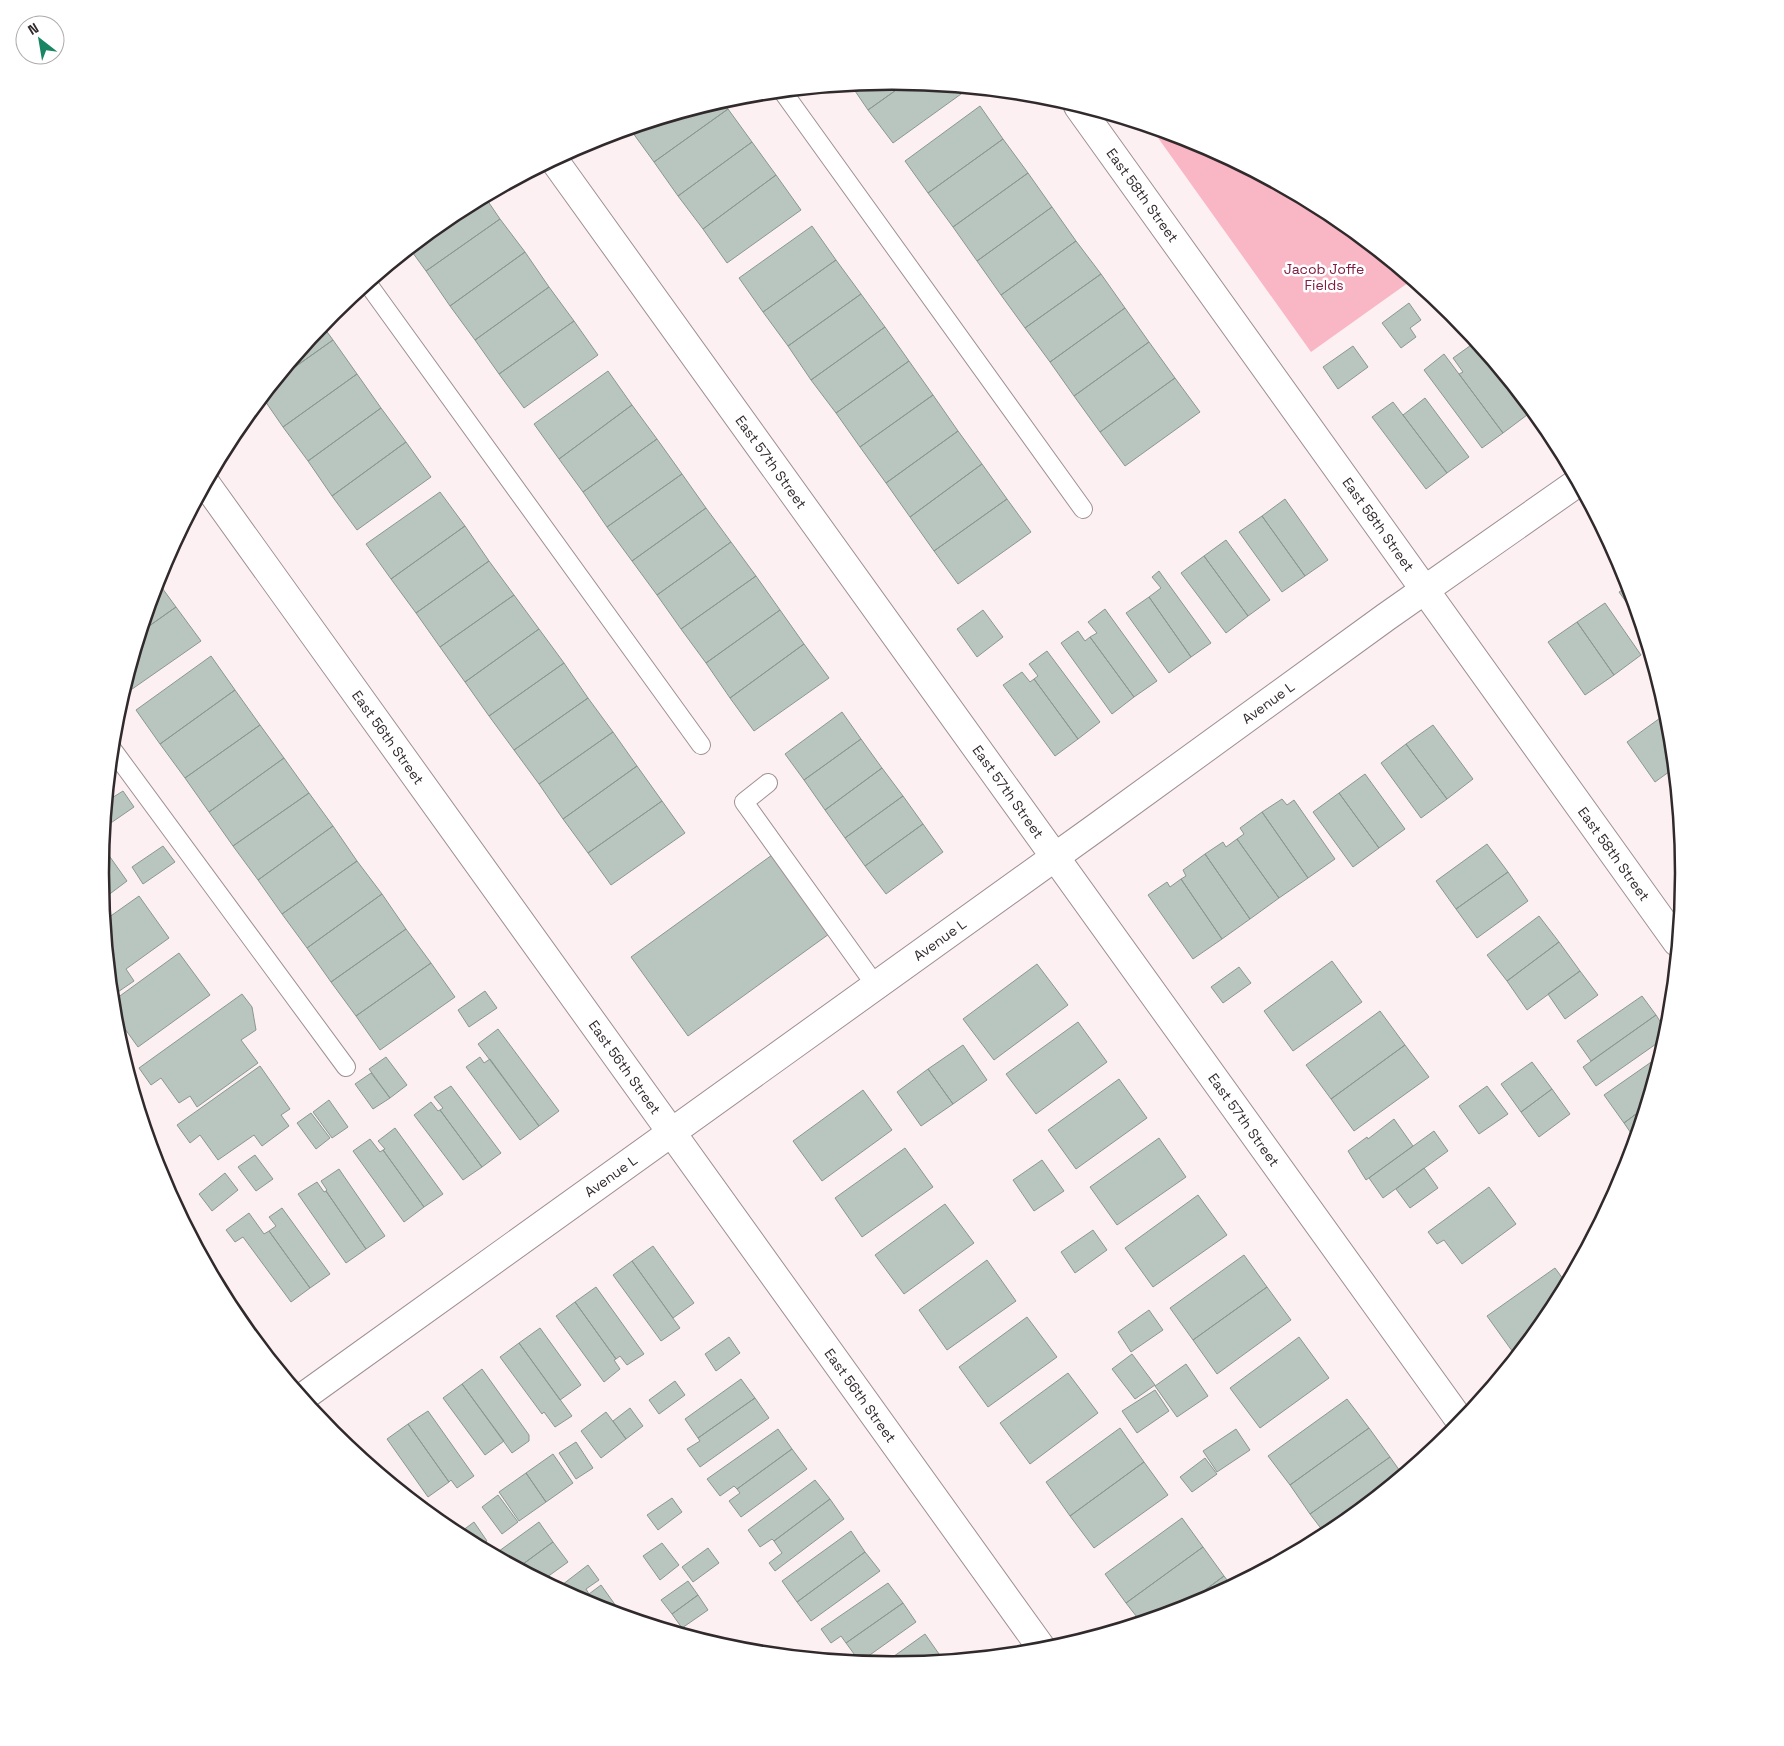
<svg xmlns="http://www.w3.org/2000/svg" width="1784" height="1746" viewBox="0 0 1784 1746" font-family="'Space Grotesk',sans-serif">
<style>
.green{fill:#f9b6c5}
.building{fill:#b8c6bf;stroke:#8a9891}
.lines{fill:none;stroke-linecap:round;stroke-linejoin:round}
.service-casing{stroke:#9f9093;stroke-width:20}
.minor-casing{stroke:#9f9093;stroke-width:30}
.service{stroke:#fff;stroke-width:18}
.minor{stroke:#fff;stroke-width:28}
.labels{text-anchor:middle;dominant-baseline:central;stroke-width:5;stroke-linejoin:round;paint-order:stroke}
.street-label{font-size:14px;fill:#312a2c;stroke:#fff}
.park-label{font-size:14px;fill:#811b40;stroke:#fff}
.rim{fill:none;stroke:#312a2c;stroke-width:2.5}
</style>
<rect width="100%" height="100%" fill="#fdf0f2"/>
<!-- green -->
<path class="green" d="M1151 128 1195 142 1332 215 1412 280 1311 352Z"/>
<!-- building -->
<path class="building" d="M892 81 906 83 868 110 851 85Z
M906 83 968 89 893 143 868 110Z
M722 101 728 109 654 162 630 129Z
M980 106 1003 139 928 193 905 161Z
M728 109 752 142 678 196 654 162Z
M1003 139 1028 173 953 227 928 193Z
M752 142 776 175 703 229 678 196Z
M1028 173 1052 207 977 261 953 227Z
M776 175 801 210 727 263 703 229Z
M485 197 500 219 426 271 410 249 452 215Z
M1052 207 1076 241 1001 295 977 261Z
M500 219 525 252 450 306 426 271Z
M812 226 836 260 763 312 739 278Z
M1076 241 1101 274 1025 328 1001 295Z
M525 252 549 287 475 340 450 306Z
M836 260 861 294 788 346 763 312Z
M1101 274 1125 308 1050 362 1025 328Z
M549 287 574 321 499 374 475 340Z
M861 294 885 327 811 380 788 346Z
M1409 303 1421 320 1410 328 1416 337 1401 348 1382 323Z
M1125 308 1149 342 1074 396 1050 362Z
M574 321 598 355 524 408 499 374Z
M322 325 333 340 278 379Z
M885 327 909 361 836 413 811 380Z
M333 340 357 374 283 427 263 398 278 379Z
M1149 342 1175 378 1100 432 1074 396Z
M1474 343 1527 415 1503 433 1459 374 1463 372 1453 358Z
M1353 346 1368 367 1338 389 1323 367Z
M1444 354 1503 433 1482 448 1424 370Z
M909 361 933 395 860 447 836 413Z
M608 371 632 405 559 459 534 424Z
M357 374 381 408 308 461 283 427Z
M1175 378 1200 412 1125 466 1100 432Z
M933 395 958 431 886 483 860 447Z
M1425 398 1469 457 1447 473 1403 415Z
M1393 402 1447 473 1426 489 1372 417Z
M632 405 657 439 583 492 559 459Z
M381 408 406 442 332 496 308 461Z
M958 431 982 464 910 517 886 483Z
M657 439 682 474 607 527 583 492Z
M406 442 431 477 357 530 332 496Z
M982 464 1007 499 934 551 910 517Z
M682 474 706 508 632 561 607 527Z
M440 492 465 526 391 579 366 544Z
M1007 499 1031 532 958 584 934 551Z
M1285 499 1328 560 1305 576 1262 516Z
M706 508 731 542 657 595 632 561Z
M1262 516 1305 576 1282 592 1239 532Z
M465 526 489 561 416 613 391 579Z
M1226 540 1270 600 1248 616 1204 556Z
M731 542 756 576 681 629 657 595Z
M1204 556 1248 616 1226 633 1181 573Z
M489 561 514 595 440 647 416 613Z
M1159 571 1211 643 1191 657 1149 597 1161 588 1152 577Z
M756 576 780 610 706 663 681 629Z
M157 581 176 607 142 631Z
M1628 586 1639 620 1619 592Z
M514 595 539 629 465 682 440 647Z
M1149 597 1191 657 1169 673 1126 613Z
M1605 603 1641 655 1614 675 1577 622Z
M176 607 201 641 125 694 124 692 142 631Z
M1105 609 1157 681 1134 697 1090 637 1097 633 1088 622Z
M780 610 804 644 730 698 706 663Z
M983 610 1003 637 977 657 957 629Z
M1577 622 1614 675 1585 695 1548 642Z
M539 629 564 663 489 716 465 682Z
M1078 631 1085 641 1090 637 1134 697 1112 714 1061 643Z
M804 644 829 678 754 731 730 698Z
M1047 651 1100 722 1078 739 1034 679 1038 676 1029 664Z
M211 656 235 690 160 744 136 710Z
M564 663 588 698 514 750 489 716Z
M1022 672 1030 682 1034 679 1078 739 1055 756 1003 685Z
M235 690 260 725 185 778 160 744Z
M588 698 613 732 539 784 514 750Z
M842 712 861 739 804 780 785 754Z
M1667 713 1673 769 1655 782 1627 742Z
M260 725 284 758 209 812 185 778Z
M1433 725 1473 779 1447 799 1406 744Z
M613 732 637 766 563 819 539 784Z
M861 739 882 768 825 810 804 780Z
M1406 744 1447 799 1421 818 1381 763Z
M284 758 309 793 233 846 209 812Z
M637 766 662 801 588 853 563 819Z
M882 768 903 796 845 838 825 810Z
M1365 774 1405 829 1379 848 1339 793Z
M123 791 134 807 105 827 107 801Z
M309 793 333 826 258 880 233 846Z
M1339 793 1379 848 1353 867 1313 812Z
M903 796 923 824 865 866 845 838Z
M1282 799 1287 805 1294 800 1335 859 1308 878 1262 812Z
M662 801 685 833 611 885 588 853Z
M1262 812 1308 878 1279 898 1237 839 1244 834 1240 828Z
M923 824 943 852 886 894 865 866Z
M333 826 357 861 282 914 258 880Z
M1237 839 1279 898 1250 919 1205 854 1223 842 1226 847Z
M1487 844 1508 872 1456 909 1436 881Z
M163 846 175 862 143 884 132 867Z
M103 847 127 881 103 899 100 873Z
M1205 854 1250 919 1222 939 1181 879 1186 876 1183 870Z
M772 855 829 934 688 1036 631 957Z
M357 861 382 894 307 948 282 914Z
M1508 872 1528 901 1477 938 1456 909Z
M1181 879 1222 939 1193 959 1148 895 1167 882 1170 887Z
M382 894 406 929 331 982 307 948Z
M139 896 169 938 126 969 134 981 112 996 105 920Z
M1539 916 1559 942 1507 981 1487 955Z
M406 929 431 963 356 1016 331 982Z
M1559 942 1580 971 1527 1010 1507 981Z
M179 953 210 995 138 1047 120 1022 115 1025 113 1001Z
M1332 961 1362 1002 1293 1051 1264 1011Z
M431 963 455 997 380 1050 356 1016Z
M1037 964 1068 1005 994 1060 963 1019Z
M1239 967 1251 983 1223 1003 1211 987Z
M1580 971 1598 995 1565 1019 1548 994Z
M485 991 497 1008 469 1027 458 1010Z
M242 994 252 1007 256 1030 241 1040 258 1063 197 1107 190 1096 179 1103 161 1078 151 1085 139 1068Z
M1642 996 1656 1015 1591 1061 1577 1041Z
M1380 1011 1405 1045 1331 1099 1306 1065Z
M1656 1015 1667 1032 1666 1037 1596 1086 1583 1067Z
M1078 1022 1107 1062 1036 1114 1006 1074Z
M498 1029 559 1111 539 1126 478 1044Z
M963 1045 987 1080 953 1104 928 1069Z
M1405 1045 1429 1077 1354 1131 1331 1099Z
M386 1057 407 1085 390 1098 369 1069Z
M480 1057 484 1063 490 1059 539 1126 520 1140 466 1067Z
M1657 1058 1658 1061 1644 1108 1624 1123 1604 1095Z
M1532 1062 1552 1089 1521 1112 1501 1084Z
M260 1066 290 1109 281 1115 289 1126 262 1146 254 1135 218 1160 200 1135 190 1143 177 1125Z
M928 1069 953 1104 921 1126 897 1092Z
M371 1073 390 1098 373 1109 355 1084Z
M1119 1079 1147 1118 1076 1169 1048 1130Z
M451 1086 501 1153 482 1167 440 1110 443 1108 434 1097Z
M1487 1086 1508 1114 1479 1134 1459 1106Z
M1552 1089 1570 1114 1539 1137 1521 1112Z
M863 1090 892 1130 822 1181 793 1141Z
M329 1100 348 1127 332 1138 313 1112Z
M431 1102 438 1111 440 1110 482 1167 463 1180 414 1115Z
M1644 1108 1635 1139 1624 1123Z
M311 1113 330 1138 316 1149 297 1123Z
M1394 1119 1413 1146 1366 1180 1348 1151 1367 1137 1368 1139Z
M395 1128 443 1194 424 1207 383 1150 385 1149 378 1141Z
M1434 1131 1448 1151 1383 1198 1369 1178Z
M1159 1138 1186 1177 1117 1225 1090 1187Z
M370 1139 380 1152 383 1150 424 1207 404 1222 353 1151Z
M905 1148 933 1187 862 1237 835 1198Z
M255 1155 273 1179 256 1191 238 1167Z
M1042 1160 1064 1191 1034 1211 1013 1180Z
M1424 1168 1438 1188 1410 1208 1396 1189Z
M339 1169 385 1236 366 1249 326 1191 327 1190 321 1181Z
M225 1173 238 1190 212 1211 199 1194Z
M317 1182 324 1192 326 1191 366 1249 346 1263 298 1194Z
M1489 1187 1516 1224 1462 1264 1444 1240 1437 1244 1428 1232Z
M1198 1195 1227 1235 1153 1287 1125 1248Z
M945 1204 974 1243 904 1294 875 1255Z
M282 1208 330 1274 310 1288 269 1231 276 1226 269 1217Z
M249 1213 264 1234 269 1231 310 1288 291 1302 243 1237 235 1242 226 1230Z
M1093 1230 1107 1250 1075 1273 1061 1252Z
M653 1246 694 1303 673 1318 632 1261Z
M1244 1255 1267 1287 1193 1340 1170 1308Z
M987 1260 1016 1301 947 1350 919 1310Z
M632 1261 680 1328 661 1341 613 1275Z
M1555 1268 1566 1283 1550 1313 1515 1355 1487 1316Z
M596 1287 644 1354 627 1365 620 1356 616 1359 575 1302Z
M1267 1287 1291 1320 1217 1374 1193 1340Z
M575 1302 616 1359 614 1360 620 1369 604 1382 556 1316Z
M1149 1310 1163 1330 1131 1352 1118 1332Z
M1027 1317 1057 1357 988 1407 959 1367Z
M540 1328 581 1385 560 1400 519 1343Z
M729 1337 740 1353 716 1371 705 1354Z
M1299 1337 1329 1378 1260 1428 1230 1388Z
M519 1343 572 1416 555 1427 544 1412 542 1414 500 1357Z
M1132 1354 1155 1385 1135 1399 1112 1369Z
M1186 1364 1208 1396 1177 1417 1155 1386Z
M482 1369 529 1435V1441L512 1453 462 1384Z
M1068 1373 1098 1413 1030 1464 1000 1423Z
M741 1379 755 1398 698 1438 685 1419Z
M675 1381 685 1395 659 1414 649 1400Z
M462 1384 504 1441 485 1455 443 1398Z
M1155 1390 1169 1411 1137 1433 1122 1411Z
M755 1398 769 1418 700 1467 687 1449 700 1441 698 1438Z
M1347 1399 1369 1428 1290 1485 1268 1456Z
M630 1408 643 1426 626 1439 613 1421Z
M428 1411 474 1476 457 1488 451 1480 449 1482 408 1424Z
M606 1412 626 1439 601 1458 581 1431Z
M408 1424 449 1482 428 1497 387 1439Z
M1120 1428 1144 1462 1070 1516 1046 1482Z
M1369 1428 1390 1457 1310 1514 1290 1485Z
M778 1429 792 1449 737 1489 734 1486 720 1496 707 1479Z
M1236 1429 1250 1450 1217 1472 1203 1451Z
M576 1442 593 1468 576 1479 559 1453Z
M792 1449 807 1469 741 1517 729 1501 740 1493 737 1489Z
M553 1454 573 1483 546 1502 526 1473Z
M1390 1457 1402 1474 1326 1535 1310 1514Z
M1205 1458 1217 1474 1192 1492 1180 1477Z
M1144 1462 1168 1495 1094 1548 1070 1516Z
M526 1473 546 1502 519 1521 499 1492Z
M815 1480 830 1499 774 1541 772 1539 760 1547 748 1530Z
M498 1495 518 1522 502 1534 482 1507Z
M672 1498 682 1512 658 1530 647 1515Z
M830 1499 844 1519 775 1571 769 1563 782 1553 774 1541Z
M1182 1518 1203 1547 1126 1603 1105 1574Z
M474 1522 487 1541 480 1546 458 1534Z
M539 1522 553 1542 519 1567 495 1554Z
M851 1531 865 1552 797 1602 782 1581Z
M553 1542 568 1562 543 1580 519 1567Z
M662 1543 679 1565 660 1580 643 1556Z
M1203 1547 1224 1576 1178 1610 1140 1621 1126 1603Z
M708 1548 719 1563 693 1582 682 1567Z
M865 1552 880 1571 811 1621 797 1602Z
M588 1565 599 1580 586 1589 589 1594 581 1600 558 1588Z
M1224 1576 1231 1585 1195 1605 1178 1610Z
M688 1581 698 1595 672 1614 661 1600Z
M888 1583 903 1603 846 1643 841 1636 831 1643 821 1629Z
M601 1585 616 1606 609 1611 581 1600Z
M698 1595 708 1610 682 1628 672 1614Z
M903 1603 916 1622 860 1662 846 1643Z
M925 1634 939 1654 929 1661 892 1665 883 1664Z
M939 1654 943 1660 929 1661Z"/>
<g class="lines">
<!-- service casing -->
<g class="service-casing">
<path id="service" d="M783 92 1083 509
M368 284 701 745
M112 749 346 1067
M768 783 744 802 876 986"/>
</g>
<!-- minor casing -->
<g class="minor-casing">
<g id="minor">
<path id="s1" d="M1078 106C1279 384 1477 664 1677 942"/>
<path id="s2" d="M554 160 1461 1422"/>
<path id="s3" d="M206 484 1043 1650"/>
<path id="s4" d="M303 1397 1094 829 1386 617 1577 483"/>
</g>
</g>
<!-- service -->
<use href="#service" class="service"/>
<!-- minor -->
<use href="#minor" class="minor"/>
</g>
<g class="labels">
<!-- street labels -->
<g class="street-label">
<text stroke="none"><textPath href="#s1" startOffset="110">East 58th Street</textPath></text>
<text stroke="none"><textPath href="#s2" startOffset="372">East 57th Street</textPath></text>
<text stroke="none"><textPath href="#s1" startOffset="515">East 58th Street</textPath></text>
<text stroke="none"><textPath href="#s4" startOffset="1189">Avenue L</textPath></text>
<text stroke="none"><textPath href="#s3" startOffset="312">East 56th Street</textPath></text>
<text stroke="none"><textPath href="#s2" startOffset="778">East 57th Street</textPath></text>
<text stroke="none"><textPath href="#s1" startOffset="920">East 58th Street</textPath></text>
<text stroke="none"><textPath href="#s4" startOffset="784">Avenue L</textPath></text>
<text stroke="none"><textPath href="#s3" startOffset="718">East 56th Street</textPath></text>
<text stroke="none"><textPath href="#s2" startOffset="1182">East 57th Street</textPath></text>
<text stroke="none"><textPath href="#s4" startOffset="379">Avenue L</textPath></text>
<text stroke="none"><textPath href="#s3" startOffset="1122">East 56th Street</textPath></text>
</g>
<!-- park labels -->
<g class="park-label">
<text x="1324" y="269">Jacob Joffe<tspan x="1324" dy="16">Fields</tspan></text>
</g>
</g>
<!-- crop -->
<path d="M0 0H1784V1746H0ZM109 873a783 783 0 1 1 1566 0a783 783 0 1 1-1566 0Z" fill="#fff" fill-rule="evenodd"/>
<path class="rim" d="M109 873a783 783 0 1 1 1566 0a783 783 0 1 1-1566 0Z"/>
<!-- north arrow -->
<g transform="translate(40 40) rotate(329)"><circle r="24" fill="#ffffff" stroke="#adaaab"/>
<path d="M0-4L9 19L0 12L-9 19Z" fill="#198562"/>
<text y="-8" font-size="14" font-weight="bold" text-anchor="middle" fill="#312a2c">N</text>
</g>
</svg>
